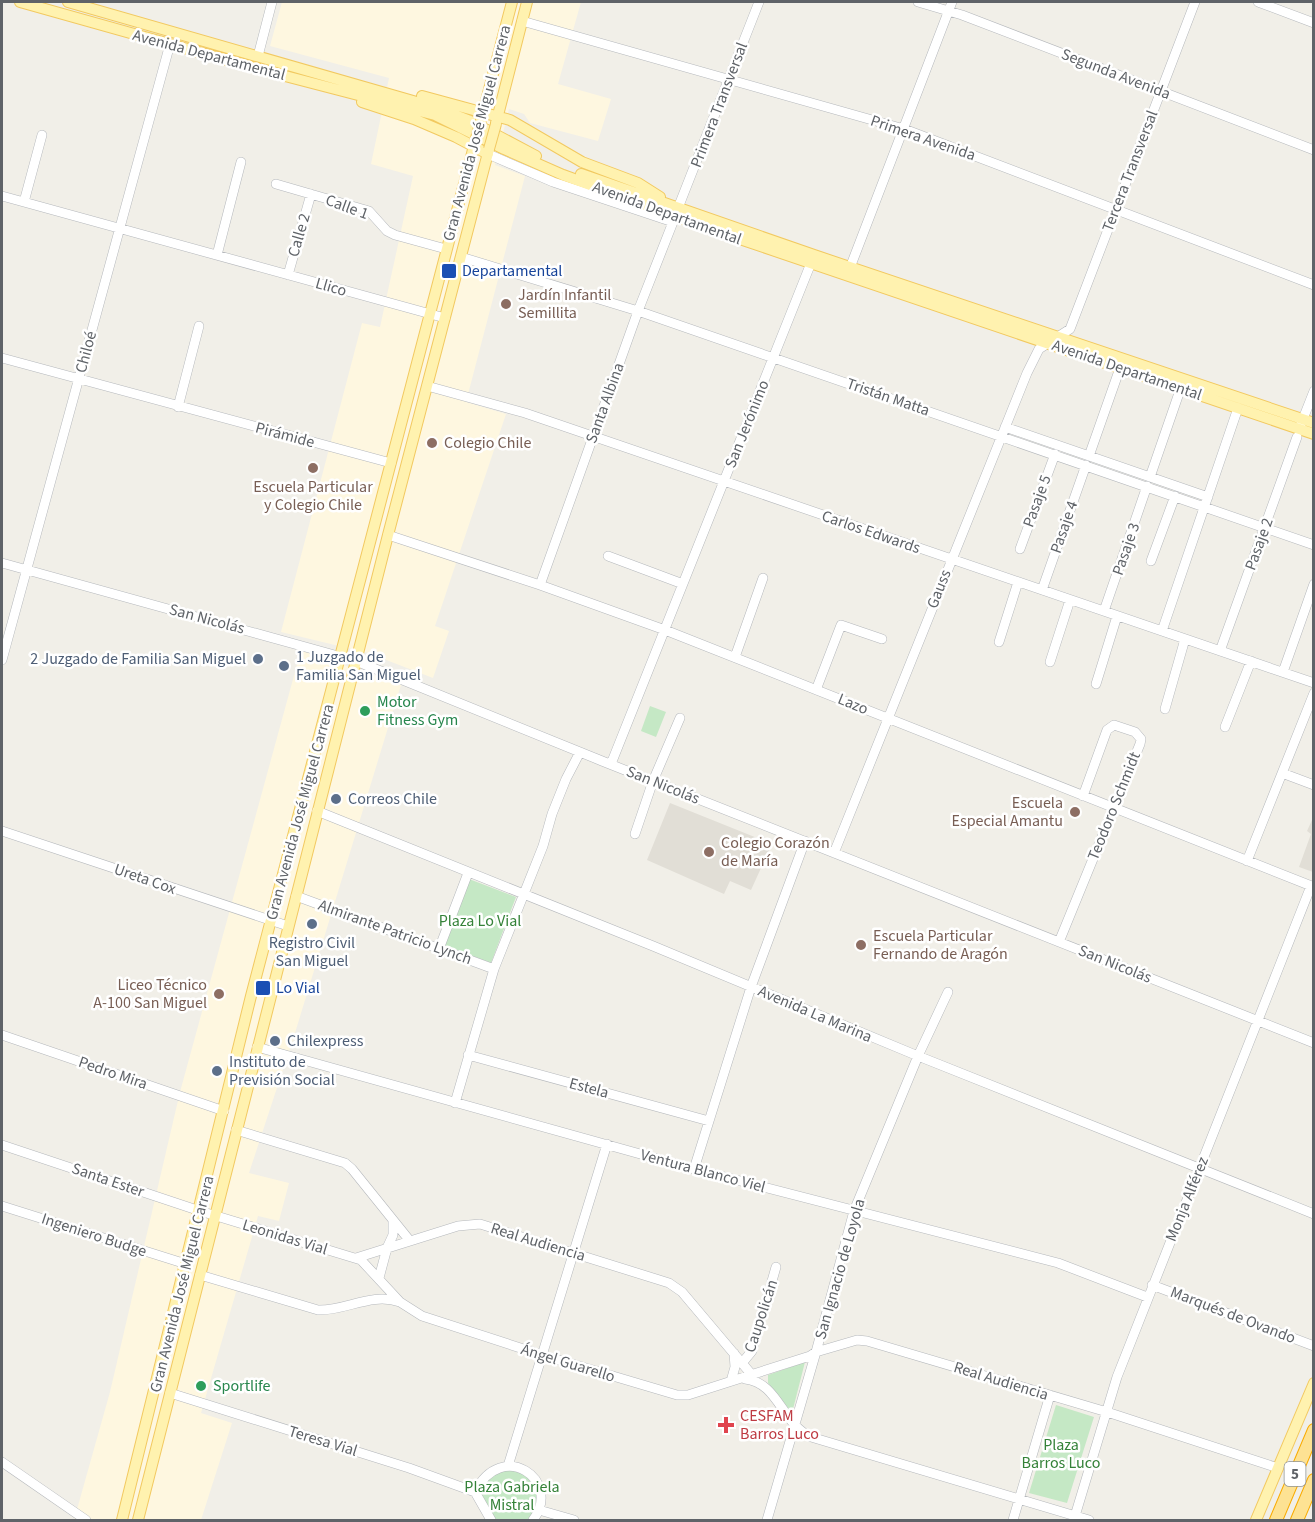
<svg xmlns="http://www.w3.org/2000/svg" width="1315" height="1522" viewBox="0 0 1315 1522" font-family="'Source Sans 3',sans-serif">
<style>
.commercial{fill:#fef7e0}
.education{fill:#e1ded6}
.green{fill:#c5e8c5}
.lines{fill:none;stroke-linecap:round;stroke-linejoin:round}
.minor-casing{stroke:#b5b8bc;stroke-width:10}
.major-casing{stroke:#f2c960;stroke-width:12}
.highway-casing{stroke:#f9ab00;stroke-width:14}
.minor{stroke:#fff;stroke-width:9}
.major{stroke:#fff2af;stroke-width:10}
.highway{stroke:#fde293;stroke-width:12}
.major-bridge-casing{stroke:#f2c960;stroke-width:12;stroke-linecap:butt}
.major-bridge{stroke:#fff2af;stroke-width:10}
.transit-dot{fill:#1a4fb4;stroke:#fff;stroke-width:2}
.education-dot{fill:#8d6e63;stroke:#fff;stroke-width:2}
.service-dot{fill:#5c6f8a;stroke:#fff;stroke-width:2}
.leisure-dot{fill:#2e9e5b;stroke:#fff;stroke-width:2}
.health-dot{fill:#e0444e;stroke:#fff;stroke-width:2}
.labels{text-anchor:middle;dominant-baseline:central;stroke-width:5;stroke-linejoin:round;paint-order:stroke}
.shield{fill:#fff;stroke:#8f9295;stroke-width:1.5}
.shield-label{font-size:15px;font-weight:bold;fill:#5f6368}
.street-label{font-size:16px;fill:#5f6368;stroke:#fff}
.transit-label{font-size:16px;fill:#164399;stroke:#fff;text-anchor:start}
.education-label{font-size:16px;fill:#785e54;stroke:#fff;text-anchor:start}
.service-label{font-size:16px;fill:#4e5e75;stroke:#fff;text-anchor:start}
.leisure-label{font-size:16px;fill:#27864d;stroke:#fff;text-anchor:start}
.park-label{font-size:16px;fill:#348238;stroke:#fff}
.health-label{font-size:16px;fill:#be3a42;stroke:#fff;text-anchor:start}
</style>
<rect width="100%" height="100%" fill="#f1efe8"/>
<!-- commercial -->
<path class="commercial" d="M282 2H581L558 84 611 99 598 141 530 123 524 114 509 109 495 165 525 176 466 402 506 414 435 626 449 631 433 678 368 653 281 632 362 323 380 327 413 176 371 164 389 78 270 46Z
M301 650 401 685 295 1033 249 1173 289 1183 279 1221 258 1216 201 1413 232 1423 201 1520H74L110 1392 180 1092Z"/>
<!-- education -->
<path class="education" d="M670 803 772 844 751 890 730 881 724 894 647 860Z
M1312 820H1314L1313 872 1299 867 1311 834 1307 831Z"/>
<!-- green -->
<path class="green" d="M650 706 666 712 656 737 641 731Z
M469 879 516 897 491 963 444 945Z
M805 1362 792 1413 768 1383V1375Z
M1056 1405 1094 1417 1067 1503 1029 1493Z
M497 1471C526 1470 527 1472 539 1498L531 1520H496L479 1490Z"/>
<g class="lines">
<!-- minor casing -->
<g class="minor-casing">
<path id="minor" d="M918 2 962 15 1314 150
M1258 2 1314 23
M522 21 904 129 1314 285
M258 56 272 2
M488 154 553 182 673 222 638 311 540 585
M276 184 369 211 387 231 395 235 446 249
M2 196 445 318
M24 202 42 135
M678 208 759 2
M217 255 241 162
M461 257 638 311 1314 545
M848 273 952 2
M288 275 311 194
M2 358 391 463
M427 386 525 413 1314 683
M178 407 199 326
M1301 424 1314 391
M1005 427 1208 497
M1089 456 1120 368
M1150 477 1178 396
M388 535 540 585 665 630 1314 887
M1020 549 1055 454
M608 556 683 584
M1151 561 1175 496
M2 563 356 661 602 761 1314 1043
M1042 590 1086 465
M1104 611 1147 486
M1162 631 1238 408
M999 642 1018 582
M1220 651 1297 437
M735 657 763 578
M2 660 170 44
M1050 662 1070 600
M1283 672 1314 584
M1096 684 1117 616
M816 690 841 625 882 639
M1165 709 1185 639
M1225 727 1251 661
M611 764 811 263
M1282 773 1314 785
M317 811 653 946 918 1056 1314 1214
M2 831 288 926
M635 834 653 781 680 718
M834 853 1027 373 1039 349 1070 329 1195 2
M1247 861 1314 693
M296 896 494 969
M1059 942 1140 744 1141 739 1135 732 1114 725 1107 730 1083 796
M439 949 468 873
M2 1035 224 1111
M257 1047 694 1169 1058 1263 1147 1297
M468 1055 709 1121
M455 1103 494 969 543 846 552 814 566 779 580 752
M236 1130 345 1163 352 1169 410 1241
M2 1145 200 1211 361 1260 400 1302 422 1316 542 1355 677 1395H688L810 1356 816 1352 857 1340 867 1341 1107 1412 1278 1468
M694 1169 751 987 805 841
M2 1206 186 1264
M356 1258 458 1226 480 1224 669 1283 682 1292 752 1375
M200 1275 318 1310C346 1311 371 1292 400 1302
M379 1278 387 1248 393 1235V1220
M1152 1285 1314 1346
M742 1363 752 1351 776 1267
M745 1379C778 1382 782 1424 811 1437L1089 1520
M731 1381 735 1367 734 1353
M170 1393 409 1468 475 1492
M2 1462 86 1520
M508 1466 607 1144
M539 1510 574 1520
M1075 1516 1117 1377 1311 886
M491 1520 475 1492C502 1438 563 1480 533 1520
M767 1520 816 1352 854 1211 918 1056 948 992
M1013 1520 1050 1395"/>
</g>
<!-- major casing -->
<g class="major-casing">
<path id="major" d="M20 2 262 70 435 115 504 149 563 175 722 233 1314 434
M68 2 434 107 470 121 536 156
M422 96 510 120 582 162 638 183 660 197
M362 102 414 119 456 137 488 154
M481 120 512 2
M496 123 527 2
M581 174 814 255 1314 423
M122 1520 251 996 475 142
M138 1520 388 535 489 149
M1256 1520 1314 1383"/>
</g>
<!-- highway casing -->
<g class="highway-casing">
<path id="highway" d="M1276 1520 1314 1430
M1297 1520 1314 1480"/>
</g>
<!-- minor -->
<use href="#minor" class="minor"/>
<!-- major -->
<use href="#major" class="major"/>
<!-- highway -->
<use href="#highway" class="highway"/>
<!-- major-bridge casing -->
<g class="major-bridge-casing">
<path id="major-bridge" d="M475 142 481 120
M489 149 496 124"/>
</g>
<!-- major-bridge -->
<use href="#major-bridge" class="major-bridge"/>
</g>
<!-- markers -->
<g class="transit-dot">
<rect x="441" y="263" width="16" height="16" rx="3"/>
<rect x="255" y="980" width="16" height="16" rx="3"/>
</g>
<g class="education-dot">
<circle cx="506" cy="304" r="6"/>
<circle cx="432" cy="443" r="6"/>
<circle cx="313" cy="468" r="6"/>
<circle cx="1075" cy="812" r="6"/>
<circle cx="709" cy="852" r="6"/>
<circle cx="861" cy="945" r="6"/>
<circle cx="219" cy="994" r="6"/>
</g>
<g class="service-dot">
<circle cx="258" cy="659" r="6"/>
<circle cx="284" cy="666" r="6"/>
<circle cx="336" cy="799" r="6"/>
<circle cx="312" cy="924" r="6"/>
<circle cx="275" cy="1041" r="6"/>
<circle cx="217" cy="1071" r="6"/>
</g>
<g class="leisure-dot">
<circle cx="365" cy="711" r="6"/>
<circle cx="201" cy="1386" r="6"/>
</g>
<path class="health-dot" d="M723 1416h6v6h6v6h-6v6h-6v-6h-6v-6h6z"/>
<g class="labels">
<!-- shield labels -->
<rect class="shield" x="1284.5" y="1462" width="21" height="24" rx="4.5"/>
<g class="shield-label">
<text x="1295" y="1474">5</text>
</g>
<!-- street labels -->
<g class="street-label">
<text transform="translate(209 55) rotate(15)">Avenida Departamental</text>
<text transform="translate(1116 74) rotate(21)">Segunda Avenida</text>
<text transform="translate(719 105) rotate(-69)">Primera Transversal</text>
<text transform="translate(477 133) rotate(-75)">Gran Avenida José Miguel Carrera</text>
<text transform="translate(923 138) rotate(19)">Primera Avenida</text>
<text transform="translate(1130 171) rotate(-69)">Tercera Transversal</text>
<text transform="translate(347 207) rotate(20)">Calle 1</text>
<text transform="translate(667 213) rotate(20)">Avenida Departamental</text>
<text transform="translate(299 235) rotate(-74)">Calle 2</text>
<text transform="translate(331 287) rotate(16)">Llico</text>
<text transform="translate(86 352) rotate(-75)">Chiloé</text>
<text transform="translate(1127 370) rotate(19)">Avenida Departamental</text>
<text transform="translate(888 397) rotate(19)">Tristán Matta</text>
<text transform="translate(605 403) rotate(-70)">Santa Albina</text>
<text transform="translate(747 424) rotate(-68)">San Jerónimo</text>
<text transform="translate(285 435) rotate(15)">Pirámide</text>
<text transform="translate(1037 501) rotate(-70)">Pasaje 5</text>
<text transform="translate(1064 527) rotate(-71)">Pasaje 4</text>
<text transform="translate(871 532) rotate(19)">Carlos Edwards</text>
<text transform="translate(1259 544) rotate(-70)">Pasaje 2</text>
<text transform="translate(1126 549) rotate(-71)">Pasaje 3</text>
<text transform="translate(939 589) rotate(-68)">Gauss</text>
<text transform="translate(207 619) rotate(15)">San Nicolás</text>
<text transform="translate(853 704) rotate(22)">Lazo</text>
<text transform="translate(663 785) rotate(22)">San Nicolás</text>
<text transform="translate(1114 806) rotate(-68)">Teodoro Schmidt</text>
<text transform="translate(300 812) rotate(-75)">Gran Avenida José Miguel Carrera</text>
<text transform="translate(145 879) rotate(19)">Ureta Cox</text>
<text transform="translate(395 932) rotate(20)">Almirante Patricio Lynch</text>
<text transform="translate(1115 964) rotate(22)">San Nicolás</text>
<text transform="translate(815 1014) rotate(23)">Avenida La Marina</text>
<text transform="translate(113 1073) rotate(19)">Pedro Mira</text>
<text transform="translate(589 1088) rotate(15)">Estela</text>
<text transform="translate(703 1171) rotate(15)">Ventura Blanco Viel</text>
<text transform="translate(108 1180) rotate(19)">Santa Ester</text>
<text transform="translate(1187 1199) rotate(-68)">Monja Alférez</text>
<text transform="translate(94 1235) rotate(18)">Ingeniero Budge</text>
<text transform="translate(285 1237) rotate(17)">Leonidas Vial</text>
<text transform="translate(538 1242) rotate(17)">Real Audiencia</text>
<text transform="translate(840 1269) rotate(-74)">San Ignacio de Loyola</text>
<text transform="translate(182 1284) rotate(-76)">Gran Avenida José Miguel Carrera</text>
<text transform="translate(1233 1315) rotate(21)">Marqués de Ovando</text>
<text transform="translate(761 1316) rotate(-72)">Caupolicán</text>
<text transform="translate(568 1363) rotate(17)">Ángel Guarello</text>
<text transform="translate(1001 1381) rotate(17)">Real Audiencia</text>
<text transform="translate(323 1441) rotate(17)">Teresa Vial</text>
</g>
<!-- transit labels -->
<g class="transit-label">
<text x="462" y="271">Departamental</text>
<text x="276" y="988">Lo Vial</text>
</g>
<!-- education labels -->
<g class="education-label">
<text x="518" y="295">Jardín Infantil<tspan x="518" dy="18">Semillita</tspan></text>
<text x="444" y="443">Colegio Chile</text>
<text x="313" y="487" text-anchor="middle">Escuela Particular<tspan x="313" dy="18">y Colegio Chile</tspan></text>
<text x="1063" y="803" text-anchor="end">Escuela<tspan x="1063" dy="18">Especial Amantu</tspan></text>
<text x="721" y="843">Colegio Corazón<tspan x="721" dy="18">de María</tspan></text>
<text x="873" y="936">Escuela Particular<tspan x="873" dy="18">Fernando de Aragón</tspan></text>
<text x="207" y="985" text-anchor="end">Liceo Técnico<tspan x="207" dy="18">A-100 San Miguel</tspan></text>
</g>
<!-- service labels -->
<g class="service-label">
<text x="296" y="657">1 Juzgado de<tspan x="296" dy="18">Familia San Miguel</tspan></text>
<text x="246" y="659" text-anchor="end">2 Juzgado de Familia San Miguel</text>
<text x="348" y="799">Correos Chile</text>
<text x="312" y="943" text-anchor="middle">Registro Civil<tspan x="312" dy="18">San Miguel</tspan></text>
<text x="287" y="1041">Chilexpress</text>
<text x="229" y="1062">Instituto de<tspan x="229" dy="18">Previsión Social</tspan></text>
</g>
<!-- leisure labels -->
<g class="leisure-label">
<text x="377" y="702">Motor<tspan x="377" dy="18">Fitness Gym</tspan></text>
<text x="213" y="1386">Sportlife</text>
</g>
<!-- park labels -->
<g class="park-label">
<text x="480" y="921">Plaza Lo Vial</text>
<text x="1061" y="1445">Plaza<tspan x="1061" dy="18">Barros Luco</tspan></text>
<text x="512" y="1487">Plaza Gabriela<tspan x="512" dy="18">Mistral</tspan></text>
</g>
<!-- health labels -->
<g class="health-label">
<text x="740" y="1416">CESFAM<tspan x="740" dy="18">Barros Luco</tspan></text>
</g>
</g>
<!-- border -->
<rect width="1315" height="1522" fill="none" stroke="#5f6368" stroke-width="6"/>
</svg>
